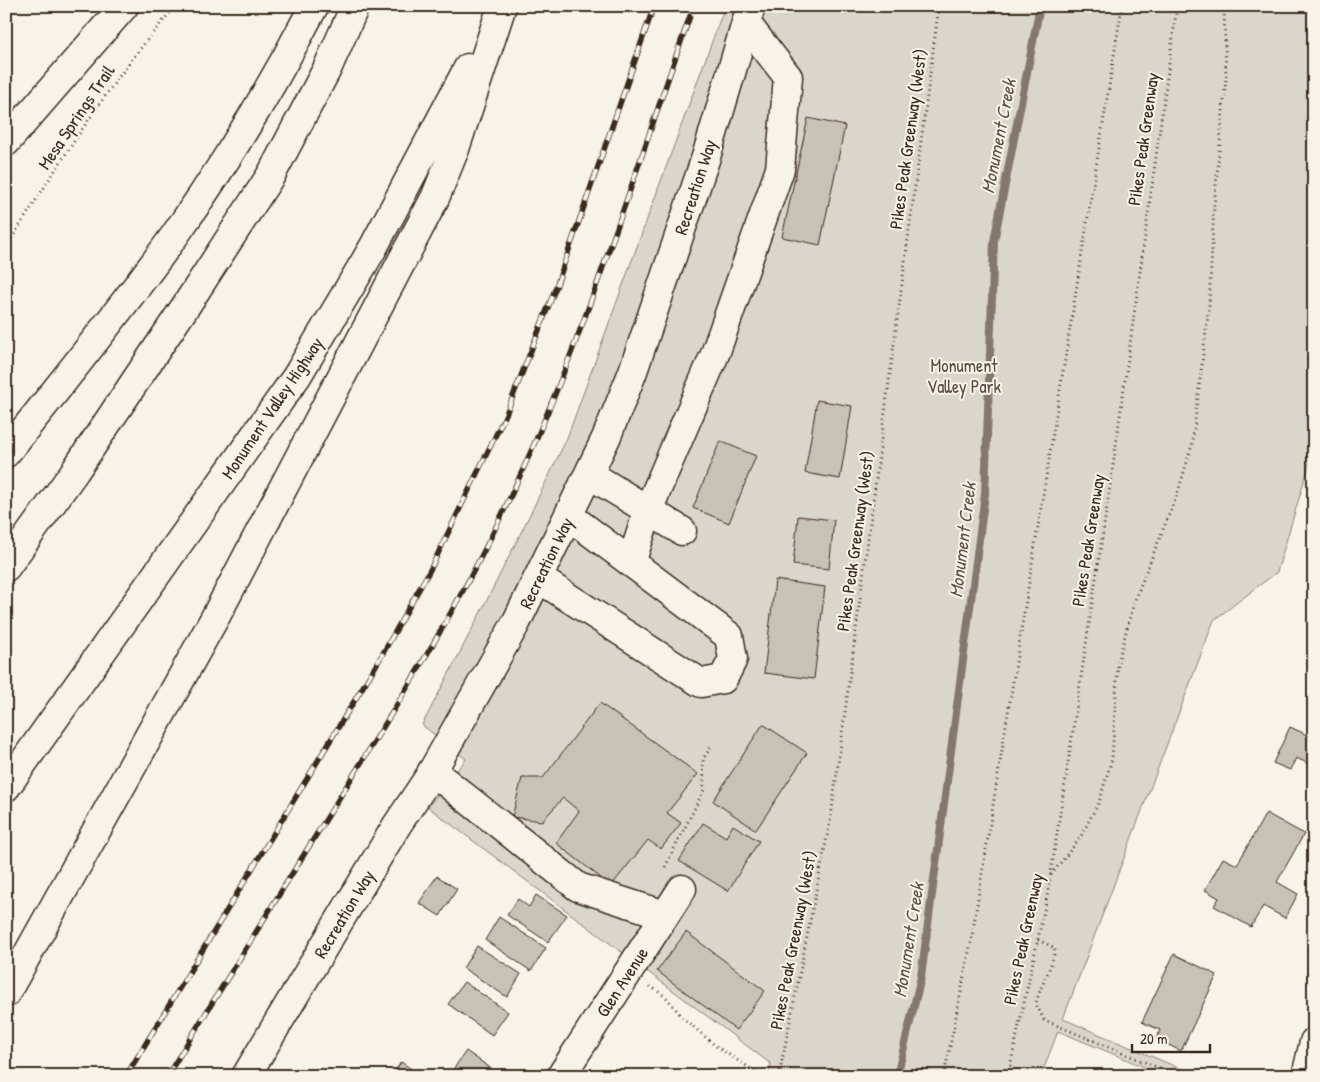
<svg xmlns="http://www.w3.org/2000/svg" width="1320" height="1082" viewBox="0 0 1320 1082" font-family="'Patrick Hand',sans-serif">
<style>
.green{fill:#dbd6cb;stroke:#8b8074}
.lines{fill:none;stroke-linecap:round;stroke-linejoin:round}
.stream{stroke:#84786c;stroke-width:8}
.building{fill:#c8c1b6;stroke:#3b2a1e}
.minor-casing{stroke:#3b2a1e;stroke-width:31}
.major-casing{stroke:#3b2a1e;stroke-width:31}
.highway-casing{stroke:#3b2a1e;stroke-width:31}
.path{stroke:#3b2a1e;stroke-width:3;stroke-dasharray:1 4;stroke-linecap:butt}
.minor{stroke:#f7f3e8;stroke-width:28}
.major{stroke:#f7f3e8;stroke-width:28}
.highway{stroke:#f7f3e8;stroke-width:28}
.rail-casing{stroke:#3b2a1e;stroke-width:5.5}
.rail{stroke:#f7f3e8;stroke-width:4;stroke-dasharray:11;stroke-linecap:butt}
.labels{text-anchor:middle;dominant-baseline:central;stroke-width:4;stroke-linejoin:round;paint-order:stroke}
.street-label{font-size:18px;fill:#3b2a1e;stroke:#f7f3e8}
.park-label{font-size:18px;fill:#5b4c41;stroke:#f7f3e8}
.water-label{font-size:19px;font-style:italic;fill:#5f5145;stroke:#f7f3e8}
</style>
<rect width="100%" height="100%" fill="#f7f3e8"/>
<filter id="ink" filterUnits="userSpaceOnUse"><feTurbulence type="fractalNoise" baseFrequency=".02" numOctaves="2"/><feDisplacementMap in="SourceGraphic" scale="10" xChannelSelector="R" yChannelSelector="G"/><feConvolveMatrix kernelMatrix="1 2 1 2 8 2 1 2 1" color-interpolation-filters="sRGB"/></filter>
<g filter="url(#ink)">
<!-- green -->
<path class="green" d="M725 6H1314V448L1277 572 1214 620 1063 1019 1198 1076H1166L1058 1031 1041 1076H768L771 1064 428 807 466 759 422 725C472 630 521 535 567 438Z"/>
<g class="lines">
<!-- stream -->
<path class="stream" d="M897 1076 921 977 985 494 994 241 1040 6"/>
</g>
<!-- building -->
<path class="building" d="M808 118 845 126 820 245 782 237Z
M817 400 852 406 840 479 805 473Z
M720 441 756 456 729 523 693 508Z
M798 516 834 520 829 569 793 565Z
M775 580 825 587 814 679 764 673Z
M600 703 698 774 667 813 681 823 661 849 648 840 612 885 601 888V878L556 843 579 811 563 798 542 821 512 817 522 778H543Z
M763 724 807 753 756 830 713 801Z
M1290 727 1314 738V766L1296 758 1290 770 1273 763Z
M1266 813 1304 834 1277 882 1298 894 1285 918 1263 906 1251 927 1214 906 1219 898 1205 890 1223 858 1237 865Z
M703 823 726 837 733 825 759 841 728 891 679 861Z
M437 876 457 889 440 916 419 903Z
M536 895 567 915 548 942 507 915 518 899 529 907Z
M499 917 546 948 531 971 485 940Z
M686 932 765 991 736 1030 657 971Z
M477 946 521 974 507 997 463 968Z
M1174 954 1217 975 1181 1051 1156 1039 1160 1030 1142 1022Z
M464 982 508 1012 492 1035 448 1004Z
M466 1051 502 1076H453L450 1074Z
M401 1062 422 1076H392Z"/>
<g class="lines">
<!-- minor casing -->
<g class="minor-casing">
<path id="minor" d="M589 474 682 531
M631 563 649 508 715 354 780 169 788 77 746 23
M538 578 701 683 723 679 733 659 729 636 569 516
M432 771 578 887 665 915
M246 1076 397 825 429 777 516 623 606 438 632 374 706 157 751 6
M561 1076 682 889
M1306 1076 1314 1042"/>
</g>
<!-- major casing -->
<g class="major-casing">
<path id="major" d="M6 142 124 6"/>
</g>
<!-- highway casing -->
<g class="highway-casing">
<path id="highway" d="M6 453C63 381 121 310 175 235 226 163 273 85 314 6
M6 567 75 471 187 304 271 175 327 69 355 6
M6 787 297 376 373 248 468 68
M6 993 217 614 435 198 455 149 502 6"/>
</g>
<!-- path -->
<path class="path" d="M6 247C59 165 110 80 176 6
M665 867 704 790 703 759 711 747
M1051 875 1080 838 1099 802 1112 759 1118 662 1134 602 1178 492 1192 445 1209 306 1214 206 1226 79 1224 6
M1038 940 1055 948C1053 967 1040 985 1036 1004L1044 1020 1178 1076
M650 986 666 997 683 1018 717 1047 762 1076
M779 1076 831 817 939 6
M944 1076 971 942 1122 6
M1008 1076 1047 897 1065 783 1113 466 1177 6"/>
<!-- minor -->
<use href="#minor" class="minor"/>
<!-- major -->
<use href="#major" class="major"/>
<!-- highway -->
<use href="#highway" class="highway"/>
<!-- rail casing -->
<g class="rail-casing">
<path id="rail" d="M126 1076 378 662 431 568 506 414 556 287 654 6
M167 1076C227 979 286 883 346 787 406 691 466 594 513 491 584 339 634 174 690 16"/>
</g>
<!-- rail -->
<use href="#rail" class="rail"/>
</g>
</g>
<g class="labels">
<!-- street labels -->
<g class="street-label">
<text transform="translate(76 117) rotate(-56)">Mesa Springs Trail</text>
<text transform="translate(908 139) rotate(-82)">Pikes Peak Greenway (West)</text>
<text transform="translate(1143 139) rotate(-82)">Pikes Peak Greenway</text>
<text transform="translate(695 187) rotate(-72)">Recreation Way</text>
<text transform="translate(272 408) rotate(-56)">Monument Valley Highway</text>
<text transform="translate(1088 540) rotate(-81)">Pikes Peak Greenway</text>
<text transform="translate(855 541) rotate(-82)">Pikes Peak Greenway (West)</text>
<text transform="translate(546 563) rotate(-64)">Recreation Way</text>
<text transform="translate(344 914) rotate(-59)">Recreation Way</text>
<text transform="translate(1023 939) rotate(-78)">Pikes Peak Greenway</text>
<text transform="translate(793 940) rotate(-79)">Pikes Peak Greenway (West)</text>
<text transform="translate(622 982) rotate(-57)">Glen Avenue</text>
</g>
<!-- park labels -->
<g class="park-label">
<text x="964" y="365">Monument<tspan x="964" dy="21">Valley Park</tspan></text>
</g>
<!-- water labels -->
<g class="water-label">
<text transform="translate(998 136) rotate(-79)">Monument Creek</text>
<text transform="translate(962 540) rotate(-83)">Monument Creek</text>
<text transform="translate(908 940) rotate(-81)">Monument Creek</text>
</g>
</g>
<!-- margin -->
<rect width="1320" height="1082" fill="none" stroke="#f7f3e8" stroke-width="25"/>
<rect x="12" y="12" width="1295" height="1057" fill="none" stroke="#3b2a1e" stroke-width="2" filter="url(#ink)"/>
<!-- scale -->
<path d="M1132 1044v8h78v-8" fill="none" stroke="#3b2a1e" stroke-width="2.5"/>
<text x="1140" y="1044" font-size="15" fill="#3b2a1e" stroke="#f7f3e8" stroke-width="4" paint-order="stroke">20 m</text>
</svg>
